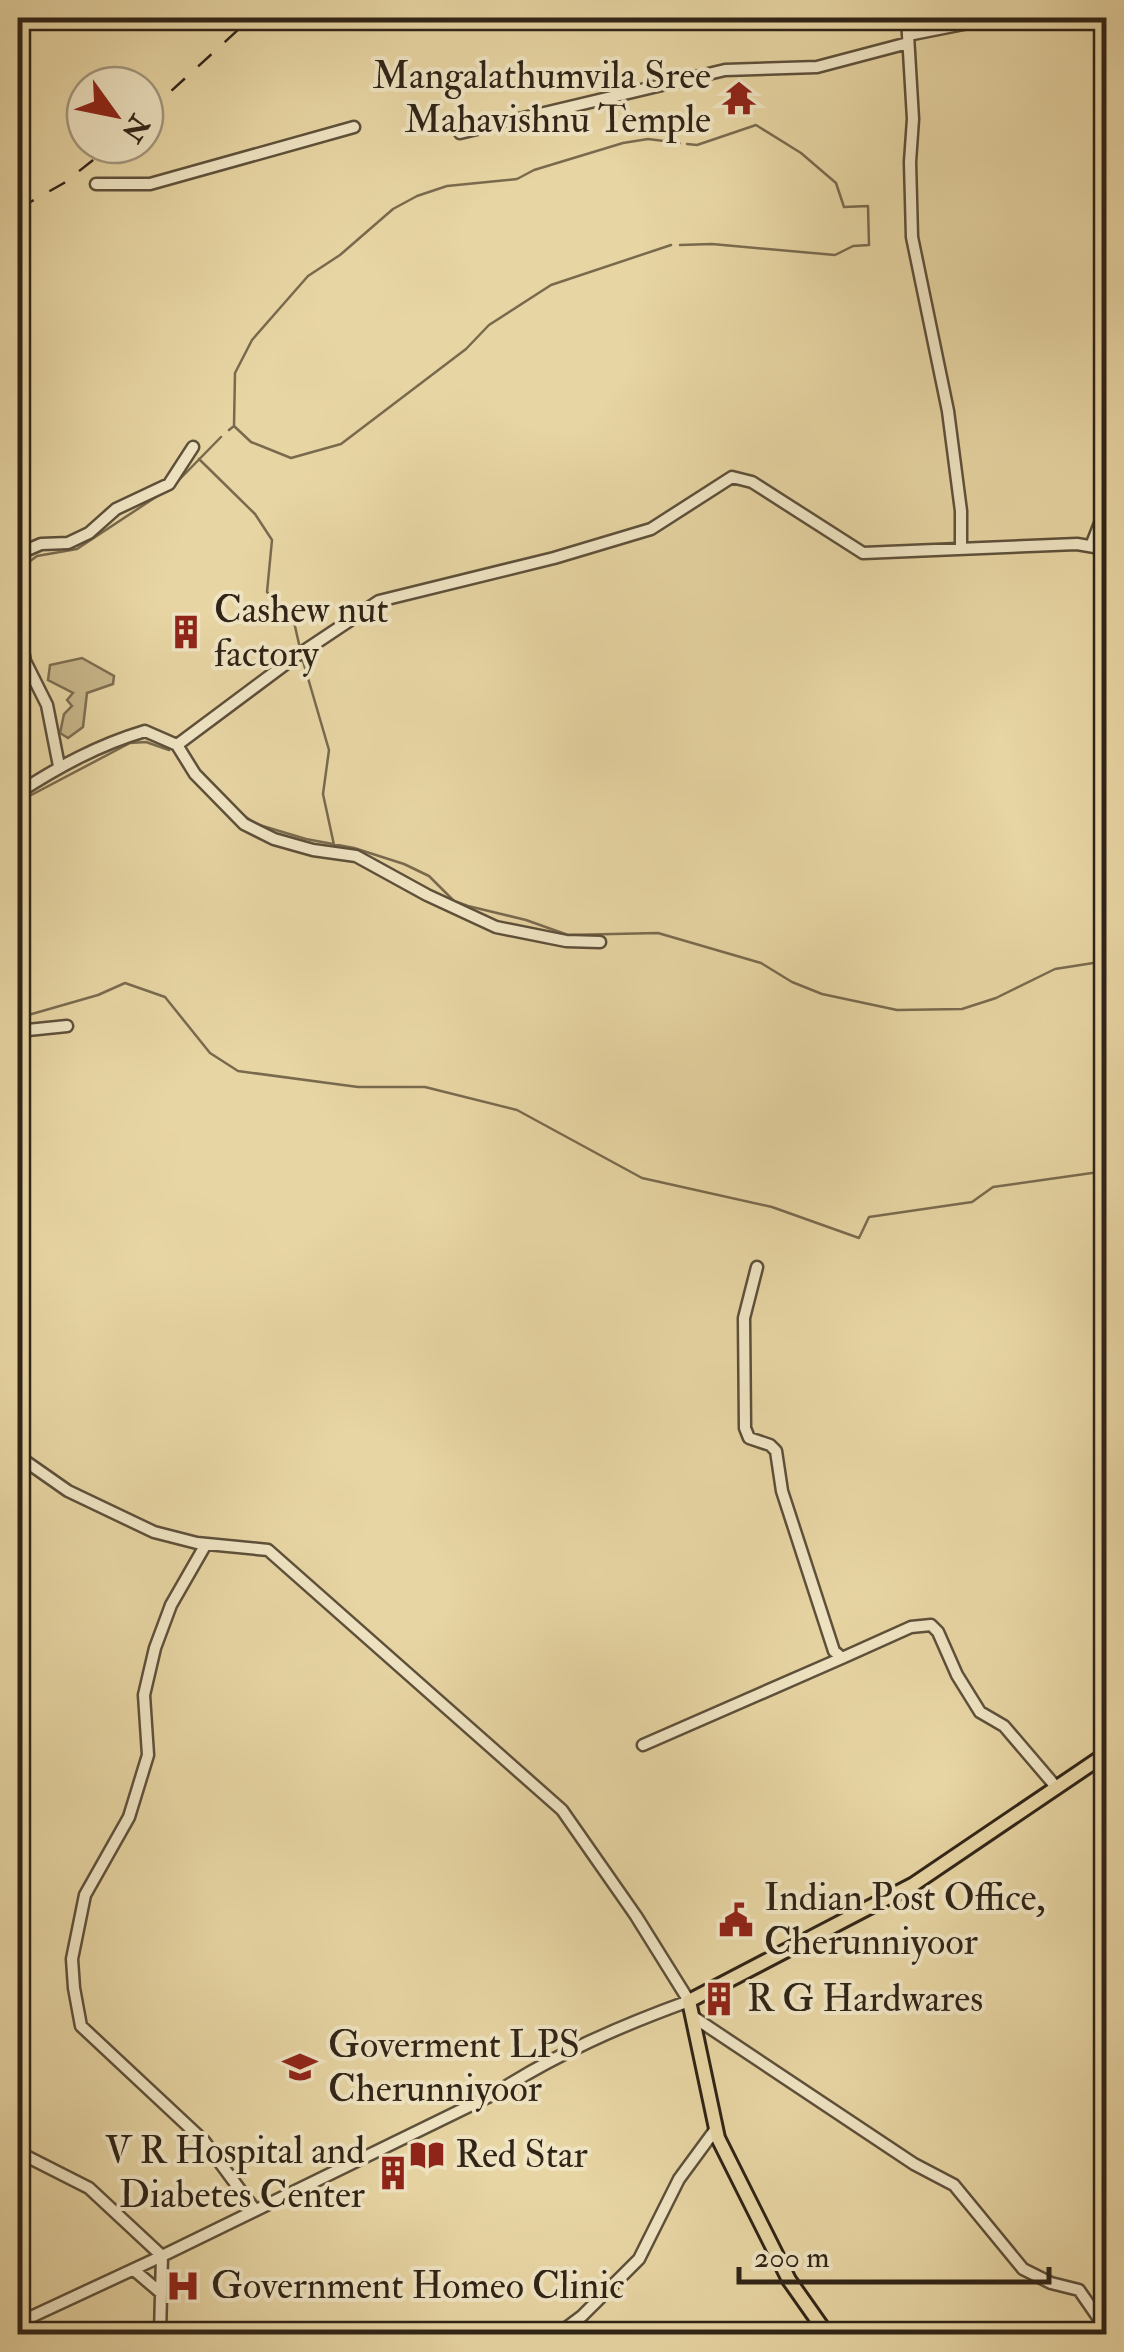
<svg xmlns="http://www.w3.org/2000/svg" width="1124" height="2352" viewBox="0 0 1124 2352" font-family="'IM FELL Double Pica',serif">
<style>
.green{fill:#c8b78b;stroke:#7c6e51;stroke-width:2.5}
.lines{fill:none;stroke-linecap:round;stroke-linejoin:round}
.stream{stroke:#796a4e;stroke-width:2.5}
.minor-casing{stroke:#5e503a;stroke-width:15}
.major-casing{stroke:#302417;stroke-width:18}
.minor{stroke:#efe4c3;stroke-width:10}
.major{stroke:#e7d5a3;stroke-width:12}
.rail{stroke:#302417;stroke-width:2.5;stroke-dasharray:18 18;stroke-linecap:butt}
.labels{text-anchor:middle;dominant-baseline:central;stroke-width:8;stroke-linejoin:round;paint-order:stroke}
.poi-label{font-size:38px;fill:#302417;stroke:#efe4c3;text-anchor:start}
</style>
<rect width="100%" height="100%" fill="#e7d5a3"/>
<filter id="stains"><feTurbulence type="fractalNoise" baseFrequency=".002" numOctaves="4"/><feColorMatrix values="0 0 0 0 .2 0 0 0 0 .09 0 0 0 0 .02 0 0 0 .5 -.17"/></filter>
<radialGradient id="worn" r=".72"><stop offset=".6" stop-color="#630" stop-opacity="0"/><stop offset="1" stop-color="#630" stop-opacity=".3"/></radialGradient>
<!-- green -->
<path class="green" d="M82 658 114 676 113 684 87 693 83 727 68 738 60 733 64 714 72 706 67 700 73 693 48 680 50 665Z"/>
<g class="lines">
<!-- stream -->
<path class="stream" d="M680 245 712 244 835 255 853 246 869 245 868 206 844 207 836 183 801 153 756 125 697 145 687 144
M234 426 235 373 252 340 308 276 340 255 393 209 417 196 447 186 517 179 534 170 623 143 648 139 680 143
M229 430 234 426 251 442 291 458 341 444 466 349 489 325 551 285 671 245
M199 459 255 514 272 540 267 592 292 613 299 644
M175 484 221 437
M18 570 37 556 77 549 168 489
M303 661 329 750 323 794 334 845
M197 769 209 781
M18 802 130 743 146 742 169 750
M243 815 256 824 306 839 354 848 404 864 429 876 454 901 468 906 526 920 568 935 658 933 761 963 792 982 822 994 897 1010 962 1009 996 998 1055 969 1106 961
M18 1018 98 995 125 983 165 997 210 1053 238 1071 358 1087H425L517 1110 642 1178 772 1207 859 1238 869 1217 972 1202 993 1187 1106 1171"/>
<!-- minor casing -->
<g class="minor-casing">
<path id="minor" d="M907 18 913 119 910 162 912 237 948 411 961 511V549
M908 35 994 18
M460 133 725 70 817 67 908 43
M96 184H150L354 127
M1091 546 1106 508
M18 554 41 544 68 543 89 533 116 509 169 484 193 447
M18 623 25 661 47 705 59 766
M177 745 195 774 244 824 274 839 313 850 356 856 427 895 496 927 566 941 600 942
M18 793C58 767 98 745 145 731L177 745 295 657 379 601 554 558 651 529 732 477 752 482 863 553 1077 544 1106 549
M18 1031 67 1026
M757 1267 744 1318 745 1428 749 1438 770 1445 776 1451 782 1491 834 1651 842 1658 911 1627 931 1625 938 1632 957 1675 980 1712 1004 1726 1057 1788
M18 1456 68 1491 154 1532 197 1543 268 1550 562 1810 636 1916 689 2001C620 2026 556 2054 494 2094L162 2256 160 2334
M206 1544 171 1605 155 1648 144 1695 148 1755 129 1817 85 1895 72 1959 74 1988 81 2026 204 2141 255 2210
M643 1745 842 1658
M692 2016 914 2164 954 2185 1023 2269 1051 2283 1079 2290 1106 2329
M18 2152 89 2188 162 2256 18 2323
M134 2270 161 2293
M558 2334 582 2316 639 2259 679 2179 715 2130"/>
</g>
<!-- major casing -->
<g class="major-casing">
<path id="major" d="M827 2334 789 2280 718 2138 689 2001 914 1884 1106 1754"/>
</g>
<!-- minor -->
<use href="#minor" class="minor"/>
<!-- major -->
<use href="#major" class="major"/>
<!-- rail -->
<path class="rail" d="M145 115 251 18
M18 209 64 183 112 145"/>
</g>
<!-- icons -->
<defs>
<g id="temple-bare" transform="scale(2.7)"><path d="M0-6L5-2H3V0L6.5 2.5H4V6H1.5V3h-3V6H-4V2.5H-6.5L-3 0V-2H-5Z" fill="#8f2418" stroke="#efe4c3" stroke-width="2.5" paint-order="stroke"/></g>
<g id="building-bare" transform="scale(2.7)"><path d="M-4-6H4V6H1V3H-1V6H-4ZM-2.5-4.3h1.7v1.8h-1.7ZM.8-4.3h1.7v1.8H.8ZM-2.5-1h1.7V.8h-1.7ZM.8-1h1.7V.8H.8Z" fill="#8f2418" stroke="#efe4c3" stroke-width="2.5" paint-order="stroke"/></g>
<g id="civic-bare" transform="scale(2.7)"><path d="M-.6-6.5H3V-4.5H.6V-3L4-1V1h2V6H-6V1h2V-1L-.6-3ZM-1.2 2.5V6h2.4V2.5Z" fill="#8f2418" stroke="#efe4c3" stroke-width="2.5" paint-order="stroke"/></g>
<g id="school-bare" transform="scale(2.7)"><path d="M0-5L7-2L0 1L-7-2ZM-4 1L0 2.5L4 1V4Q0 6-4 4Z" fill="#8f2418" stroke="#efe4c3" stroke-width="2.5" paint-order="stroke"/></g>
<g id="library-bare" transform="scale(2.7)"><path d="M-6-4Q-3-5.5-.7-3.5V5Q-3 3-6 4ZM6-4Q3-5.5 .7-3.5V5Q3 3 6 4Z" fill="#8f2418" stroke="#efe4c3" stroke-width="2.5" paint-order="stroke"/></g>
<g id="hospital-bare" transform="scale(2.7)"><path d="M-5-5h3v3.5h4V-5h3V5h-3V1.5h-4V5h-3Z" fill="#8f2418" stroke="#efe4c3" stroke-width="2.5" paint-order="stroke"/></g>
</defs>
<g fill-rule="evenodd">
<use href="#temple-bare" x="739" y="98"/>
<use href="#building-bare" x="186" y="632"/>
<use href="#civic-bare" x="736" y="1920"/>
<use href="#building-bare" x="719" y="1999"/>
<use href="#school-bare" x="300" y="2067"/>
<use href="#library-bare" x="427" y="2155"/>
<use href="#building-bare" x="393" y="2173"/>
<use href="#hospital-bare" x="183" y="2286"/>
</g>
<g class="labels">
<!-- poi labels -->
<g class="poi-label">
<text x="711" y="76" text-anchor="end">Mangalathumvila Sree<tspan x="711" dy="44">Mahavishnu Temple</tspan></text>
<text x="214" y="610">Cashew nut<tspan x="214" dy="44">factory</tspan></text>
<text x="764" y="1898">Indian Post Office,<tspan x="764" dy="44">Cherunniyoor</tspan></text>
<text x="747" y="1999">R G Hardwares</text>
<text x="328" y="2045">Goverment LPS<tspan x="328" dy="44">Cherunniyoor</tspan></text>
<text x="365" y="2151" text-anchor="end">V R Hospital and<tspan x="365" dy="44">Diabetes Center</tspan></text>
<text x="455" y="2155">Red Star</text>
<text x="211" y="2286">Government Homeo Clinic</text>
</g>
</g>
<!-- margin -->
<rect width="1124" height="2352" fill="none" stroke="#e7d5a3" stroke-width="60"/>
<rect x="20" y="20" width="1084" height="2312" fill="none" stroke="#302417" stroke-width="5"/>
<rect x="30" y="30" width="1064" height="2292" fill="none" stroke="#302417" stroke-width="2.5"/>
<!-- north arrow -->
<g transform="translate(115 115) rotate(123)"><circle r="48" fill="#efe4c3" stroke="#a3977e" stroke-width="2.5"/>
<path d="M0-8L18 38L0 25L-18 38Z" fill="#8f2418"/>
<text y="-15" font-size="28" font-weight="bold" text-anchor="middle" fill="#302417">N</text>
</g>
<!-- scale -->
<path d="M739 2267v15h310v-15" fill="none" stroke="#302417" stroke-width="5"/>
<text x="754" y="2267" font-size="30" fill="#302417" stroke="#efe4c3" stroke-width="8" paint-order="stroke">200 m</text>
<rect width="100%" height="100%" filter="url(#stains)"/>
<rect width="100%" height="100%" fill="url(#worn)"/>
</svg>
